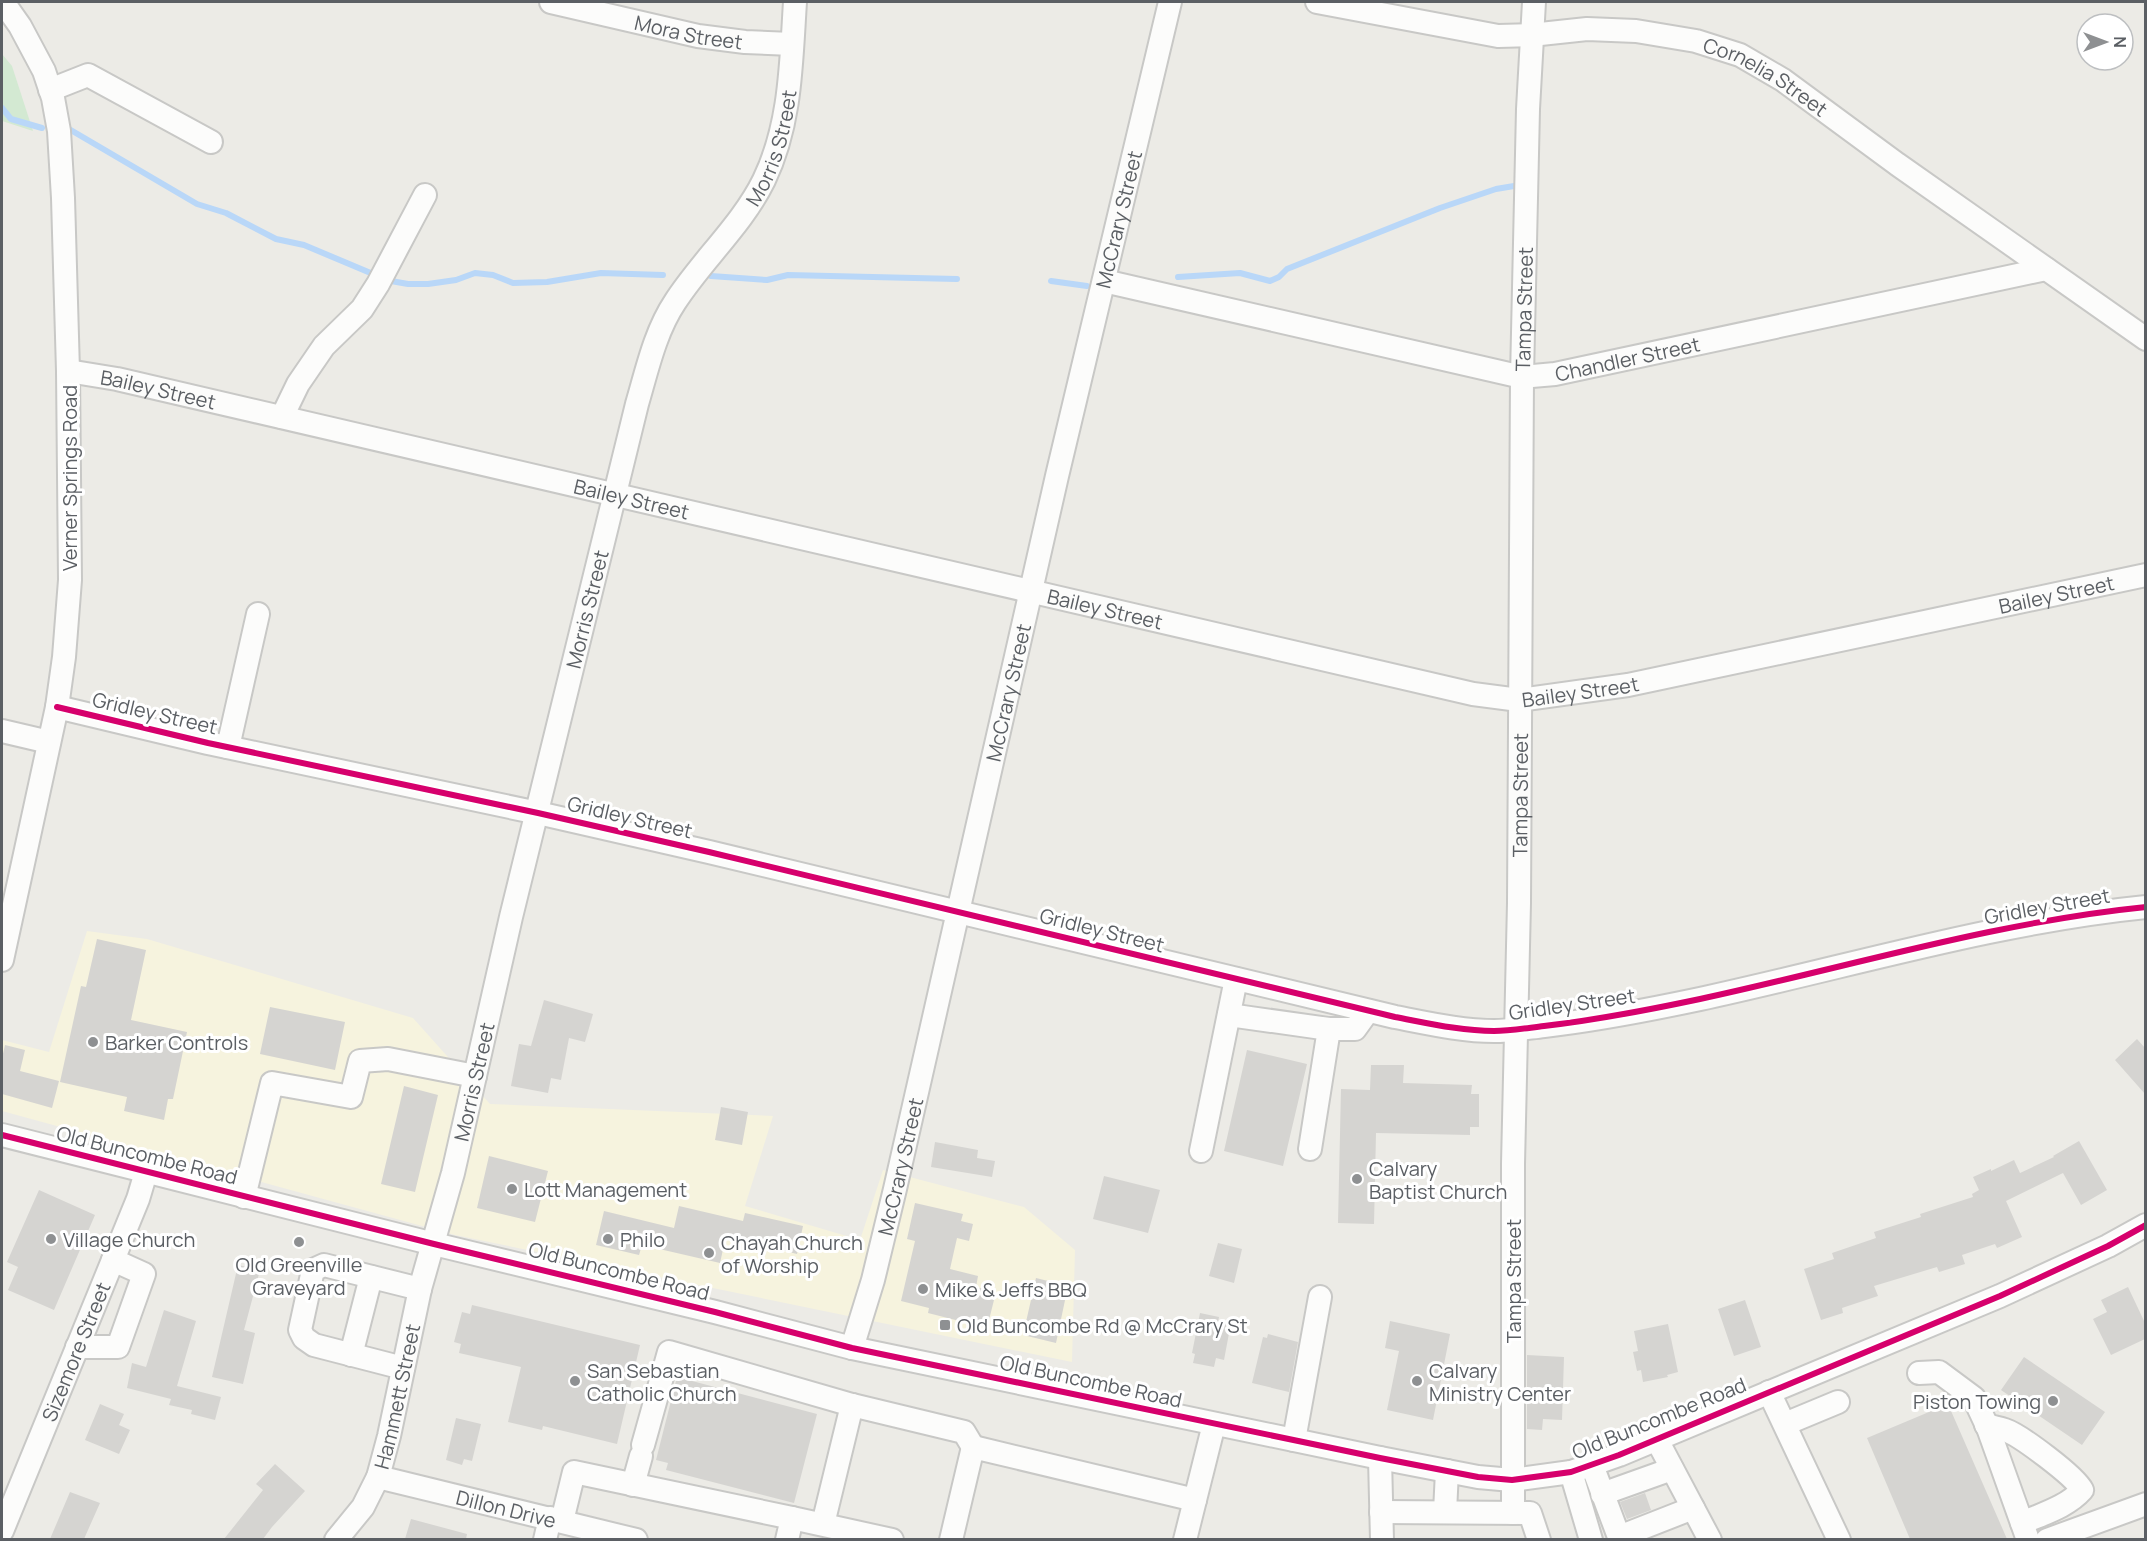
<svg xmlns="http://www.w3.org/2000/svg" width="2147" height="1541" viewBox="0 0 2147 1541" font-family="Manrope,sans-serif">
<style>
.commercial{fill:#f6f3de}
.green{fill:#d3e9d2}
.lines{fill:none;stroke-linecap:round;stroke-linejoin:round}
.stream{stroke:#b9d7f8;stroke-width:6}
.building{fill:#d5d4d1}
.minor-casing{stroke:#c8c8c6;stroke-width:26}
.minor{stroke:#fcfcfb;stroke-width:22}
.cycleway-casing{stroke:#fff;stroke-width:10}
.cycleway{stroke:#d6006c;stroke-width:6}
.poi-dot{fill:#8e9092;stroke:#fff;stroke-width:2}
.labels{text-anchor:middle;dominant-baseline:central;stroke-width:6;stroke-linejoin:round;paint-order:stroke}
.street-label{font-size:20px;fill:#5b5f64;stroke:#fff}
.poi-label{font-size:20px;fill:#5b5f64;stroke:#fff;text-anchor:start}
</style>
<rect width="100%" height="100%" fill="#ecebe6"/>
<!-- commercial -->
<path class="commercial" d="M87 931 147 939 413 1018 490 1104 773 1116 745 1206 860 1240 883 1170 1024 1207 1075 1250 1072 1362 455 1235 2 1111V1040L49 1052Z"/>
<!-- green -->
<path class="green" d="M2 54 12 66 33 131 2 121Z"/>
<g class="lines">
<!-- stream -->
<path class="stream" d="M2 108 11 119 42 128
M69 129 197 204 226 213 276 239 304 245 373 274
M711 276 767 280 788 275 957 279
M1178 277 1240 273 1270 281 1279 277 1287 269 1440 208 1496 189 1514 186
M391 281 408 284H428L456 280 475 273 493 275 513 283 547 282 601 273 663 275
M1051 281 1087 286"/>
</g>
<!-- building -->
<path class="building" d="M97 939 146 950 131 1020 187 1032 173 1099H168L164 1120 124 1111 127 1097 60 1082 81 986 86 987Z
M544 1000 593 1014 585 1042 569 1038 561 1080 551 1078 548 1093 511 1086 519 1044 531 1046Z
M270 1007 345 1022 335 1070 260 1054Z
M2137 1039 2145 1048V1094L2115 1060Z
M5 1045 25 1050 20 1071 59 1081 52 1108 2 1094V1058Z
M1247 1050 1307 1064 1283 1166 1224 1151Z
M1371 1065H1404L1403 1083 1472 1085 1471 1094H1479V1127H1470V1135L1376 1133 1374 1224 1338 1223 1341 1089 1370 1090Z
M404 1086 438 1095 415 1192 381 1184Z
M721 1107 748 1112 742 1145 715 1140Z
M2079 1141 2107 1190 2081 1205 2063 1173 2006 1201 2022 1237 1997 1248 1995 1244 1962 1255 1965 1264 1939 1272 1937 1267 1874 1286 1878 1296 1842 1308 1843 1313 1821 1320 1804 1269 1834 1259 1832 1253 1876 1238 1874 1232 1921 1217 1920 1214 1973 1197 1972 1194 1979 1190 1973 1177 1991 1169V1171L2014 1160 2020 1173 2054 1157 2053 1156Z
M935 1142 978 1150 977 1158 995 1161 992 1177 931 1167Z
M489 1156 548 1171 535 1222 477 1208Z
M1104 1176 1160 1190 1148 1233 1093 1219Z
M39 1190 95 1215 54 1310 8 1290 18 1267 7 1262Z
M915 1203 963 1214 961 1221 973 1224 969 1241 957 1238 950 1269 978 1276 976 1287 996 1292 987 1328 928 1313 929 1308 901 1301 915 1241 907 1239Z
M679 1206 743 1221 745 1213 803 1226 797 1254 726 1236 720 1263 642 1245 639 1255 596 1245 604 1211 674 1228Z
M1218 1243 1242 1249 1234 1283 1209 1276Z
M238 1265 260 1270 244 1330 255 1333 243 1384 212 1377Z
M1036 1278 1068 1286 1056 1343 1023 1335Z
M2128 1287 2145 1323V1339L2111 1355 2093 1319 2107 1312 2101 1300Z
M1745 1300 1761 1347 1734 1356 1718 1309Z
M472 1305 640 1345 617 1444 543 1426 542 1430 508 1422 521 1367 459 1353 461 1344 454 1342 462 1312 470 1314Z
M164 1310 196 1321 177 1386 221 1397 215 1420 191 1414 192 1410 169 1405 171 1399 127 1388 132 1363 146 1367Z
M1200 1313 1219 1317 1218 1322 1227 1324 1226 1327 1230 1328 1224 1360 1216 1358 1214 1367 1193 1363 1195 1354 1192 1353Z
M1390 1321 1450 1334 1433 1420 1387 1410 1399 1351 1385 1348Z
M1668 1324 1678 1372 1667 1375 1668 1377 1643 1382 1641 1370 1637 1371 1633 1352 1638 1351 1634 1331Z
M1268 1334 1298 1342 1289 1392 1252 1383 1263 1337 1267 1338Z
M1527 1355 1564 1357 1562 1420 1543 1419 1542 1430 1527 1429Z
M2024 1357 2105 1412 2082 1445 2001 1390Z
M677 1377 817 1414 794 1503 666 1470 668 1463 656 1460Z
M100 1404 124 1414 119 1425 130 1430 119 1454 85 1440Z
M1948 1404 2007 1539H1910L1867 1438Z
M456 1418 481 1424 472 1461 464 1459 462 1465 446 1460Z
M275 1464 305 1491 272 1527 263 1539H224L263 1490 256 1484Z
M70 1492 100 1503 84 1539H50Z
M1645 1493 1651 1510 1627 1519 1620 1502Z
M411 1519 467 1534 466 1539H405Z"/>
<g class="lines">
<!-- minor casing -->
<g class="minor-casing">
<g id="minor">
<path id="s1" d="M551 2 698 36 745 42 792 44"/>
<path id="s2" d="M1317 2 1498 36 1531 35 1587 29 1636 31 1696 41 1740 55 1783 80 1897 164 2146 339"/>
<path d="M50 90 88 75 211 142"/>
<path id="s3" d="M1104 281 1522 377 1555 374 2046 269"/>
<path id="s4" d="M68 371 117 379 1473 694 1519 700 1628 685 2146 575"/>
<path d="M282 417 298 384 324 346 362 309 378 284 425 195"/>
<path d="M57 707 208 743 538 813 709 852 1395 1017C1427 1023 1461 1031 1494 1031 1510 1031 1527 1028 1544 1026 1597 1020 1648 1010 1700 999 1848 967 1996 922 2146 907"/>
<path d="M2 731 49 742"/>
<path d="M228 747 258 614"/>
<path d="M2 960 57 707 64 657 70 580 68 371 63 198 59 131 53 98 44 71 20 26 3 2"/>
<path d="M1229 1015 1329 1029 1310 1149"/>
<path d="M1329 1029H1355L1368 1011"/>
<path d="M2 1135 434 1244 715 1312 852 1348 1380 1458 1478 1477 1512 1480 1571 1472 1619 1455 2000 1296 2108 1246 2146 1225"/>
<path d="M1201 1151 1236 979"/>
<path d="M244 1197 272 1083 351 1097 360 1061 388 1059 475 1076"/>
<path d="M77 1347H118L144 1274 113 1260"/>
<path id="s5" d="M852 1348 873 1280 895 1189 1057 476 1170 2"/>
<path d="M351 1355 371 1277"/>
<path d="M403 1368 314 1345 304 1338 300 1330 313 1270 324 1265 420 1289"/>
<path d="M1919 1373 1939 1372 1974 1398 1988 1428 2028 1540"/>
<path d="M1769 1392 1839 1540"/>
<path d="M1785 1424 1838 1402"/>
<path d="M1986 1425C1992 1427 1999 1428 2005 1430 2020 1435 2075 1476 2082 1490 2067 1507 2042 1514 2022 1523"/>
<path d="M1294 1440 1320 1297"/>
<path d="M1657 1440 1710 1540"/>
<path d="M643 1445 669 1352 852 1405 964 1432 973 1447"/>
<path d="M1380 1458 1382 1540"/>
<path d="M1592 1465 1619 1537 1693 1508"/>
<path d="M1571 1472 1591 1540"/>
<path id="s6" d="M378 1477 636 1540"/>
<path d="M633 1485 641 1456"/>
<path d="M1602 1494 1672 1469"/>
<path d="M1381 1512 1530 1513 1539 1540"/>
<path d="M1445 1512 1447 1471"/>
<path id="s7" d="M1513 1513V1164L1519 903 1522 377 1528 109 1534 2"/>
<path d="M792 1518 892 1540"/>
<path d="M562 1521 574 1472 792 1518 787 1540"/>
<path d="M823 1524 852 1405"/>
<path id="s8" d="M2 1531 138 1199 146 1172"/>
<path id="s9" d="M336 1540 363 1507 378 1477 389 1436 420 1289 453 1173 511 917 637 404C647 370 655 332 675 302 702 260 742 225 764 180 791 124 791 63 795 2"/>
<path d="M545 1540 550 1518"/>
<path d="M951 1540 973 1447 1195 1500"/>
<path d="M1185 1540 1214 1424"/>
<path d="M2047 1540 2146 1504"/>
</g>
</g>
<!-- minor -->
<use href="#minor" class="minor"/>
<!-- cycleway casing -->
<g class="cycleway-casing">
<path id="cycleway" d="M57 707 208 743 538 813 709 852 1395 1017C1427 1023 1461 1031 1494 1031 1510 1031 1527 1028 1544 1026 1597 1020 1648 1010 1700 999 1848 967 1996 922 2146 907
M2 1135 434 1244 715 1312 852 1348 1380 1458 1478 1477 1512 1480 1571 1472 1619 1455 2000 1296 2108 1246 2146 1225"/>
</g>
<!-- cycleway -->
<use href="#cycleway" class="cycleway"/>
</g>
<!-- markers -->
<g class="poi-dot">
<circle cx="93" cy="1042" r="6"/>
<circle cx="1357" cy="1179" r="6"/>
<circle cx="512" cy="1189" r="6"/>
<circle cx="51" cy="1239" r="6"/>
<circle cx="608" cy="1239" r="6"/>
<circle cx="299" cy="1242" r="6"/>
<circle cx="709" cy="1253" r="6"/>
<circle cx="923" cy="1289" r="6"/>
<rect x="939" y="1319" width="12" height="12" rx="3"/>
<circle cx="575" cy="1381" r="6"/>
<circle cx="1417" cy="1381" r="6"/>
<circle cx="2053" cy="1401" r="6"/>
</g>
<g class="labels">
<!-- street labels -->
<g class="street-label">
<text stroke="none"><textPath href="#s1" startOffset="141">Mora Street</textPath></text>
<text stroke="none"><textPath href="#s2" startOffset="462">Cornelia Street</textPath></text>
<text stroke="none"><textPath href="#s9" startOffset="1474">Morris Street</textPath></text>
<text stroke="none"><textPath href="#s5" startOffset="1160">McCrary Street</textPath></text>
<text stroke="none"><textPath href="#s7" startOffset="1204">Tampa Street</textPath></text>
<text stroke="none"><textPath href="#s3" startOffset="536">Chandler Street</textPath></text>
<text stroke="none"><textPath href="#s4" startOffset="92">Bailey Street</textPath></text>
<text transform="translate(69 478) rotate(-90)">Verner Springs Road</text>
<text stroke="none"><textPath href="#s4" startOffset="578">Bailey Street</textPath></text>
<text stroke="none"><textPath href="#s4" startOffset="2036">Bailey Street</textPath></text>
<text stroke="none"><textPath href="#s4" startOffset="1064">Bailey Street</textPath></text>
<text stroke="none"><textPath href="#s9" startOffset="969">Morris Street</textPath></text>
<text stroke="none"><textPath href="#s4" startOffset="1550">Bailey Street</textPath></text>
<text stroke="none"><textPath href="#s5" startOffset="674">McCrary Street</textPath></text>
<text transform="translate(155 713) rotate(13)">Gridley Street</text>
<text stroke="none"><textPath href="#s7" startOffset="718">Tampa Street</textPath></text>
<text transform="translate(630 817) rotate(13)">Gridley Street</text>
<text transform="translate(2047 906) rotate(-10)">Gridley Street</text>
<text transform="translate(1102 930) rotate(14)">Gridley Street</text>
<text transform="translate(1572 1004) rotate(-8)">Gridley Street</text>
<text stroke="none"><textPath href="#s9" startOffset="483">Morris Street</textPath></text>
<text transform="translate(147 1155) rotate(14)">Old Buncombe Road</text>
<text stroke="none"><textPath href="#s5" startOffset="188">McCrary Street</textPath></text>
<text transform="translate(619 1271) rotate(14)">Old Buncombe Road</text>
<text transform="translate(1513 1281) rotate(-90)">Tampa Street</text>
<text stroke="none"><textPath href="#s8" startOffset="194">Sizemore Street</textPath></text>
<text transform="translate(1091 1381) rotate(12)">Old Buncombe Road</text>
<text stroke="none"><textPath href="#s9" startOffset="159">Hammett Street</textPath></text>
<text transform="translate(1659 1418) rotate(-22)">Old Buncombe Road</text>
<text stroke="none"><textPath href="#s6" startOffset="132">Dillon Drive</textPath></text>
</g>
<!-- poi labels -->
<g class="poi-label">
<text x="105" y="1042">Barker Controls</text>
<text x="1369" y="1168">Calvary<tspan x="1369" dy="23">Baptist Church</tspan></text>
<text x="524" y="1189">Lott Management</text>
<text x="63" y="1239">Village Church</text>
<text x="620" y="1239">Philo</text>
<text x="721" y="1242">Chayah Church<tspan x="721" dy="23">of Worship</tspan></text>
<text x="299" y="1264" text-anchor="middle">Old Greenville<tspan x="299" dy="23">Graveyard</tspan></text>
<text x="935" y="1289">Mike &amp; Jeffs BBQ</text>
<text x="957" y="1325">Old Buncombe Rd @ McCrary St</text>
<text x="587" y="1370">San Sebastian<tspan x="587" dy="23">Catholic Church</tspan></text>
<text x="1429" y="1370">Calvary<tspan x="1429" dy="23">Ministry Center</tspan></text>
<text x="2041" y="1401" text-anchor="end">Piston Towing</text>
</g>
</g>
<!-- border -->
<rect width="2147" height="1541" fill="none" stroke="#5b5f64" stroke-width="6"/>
<!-- north arrow -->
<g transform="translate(2105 42) rotate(90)"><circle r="28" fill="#ffffff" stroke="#bdbfc1" stroke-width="1.5"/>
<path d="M0-4.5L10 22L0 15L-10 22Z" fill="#8e9092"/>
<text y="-9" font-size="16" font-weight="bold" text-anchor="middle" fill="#5b5f64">N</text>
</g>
</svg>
